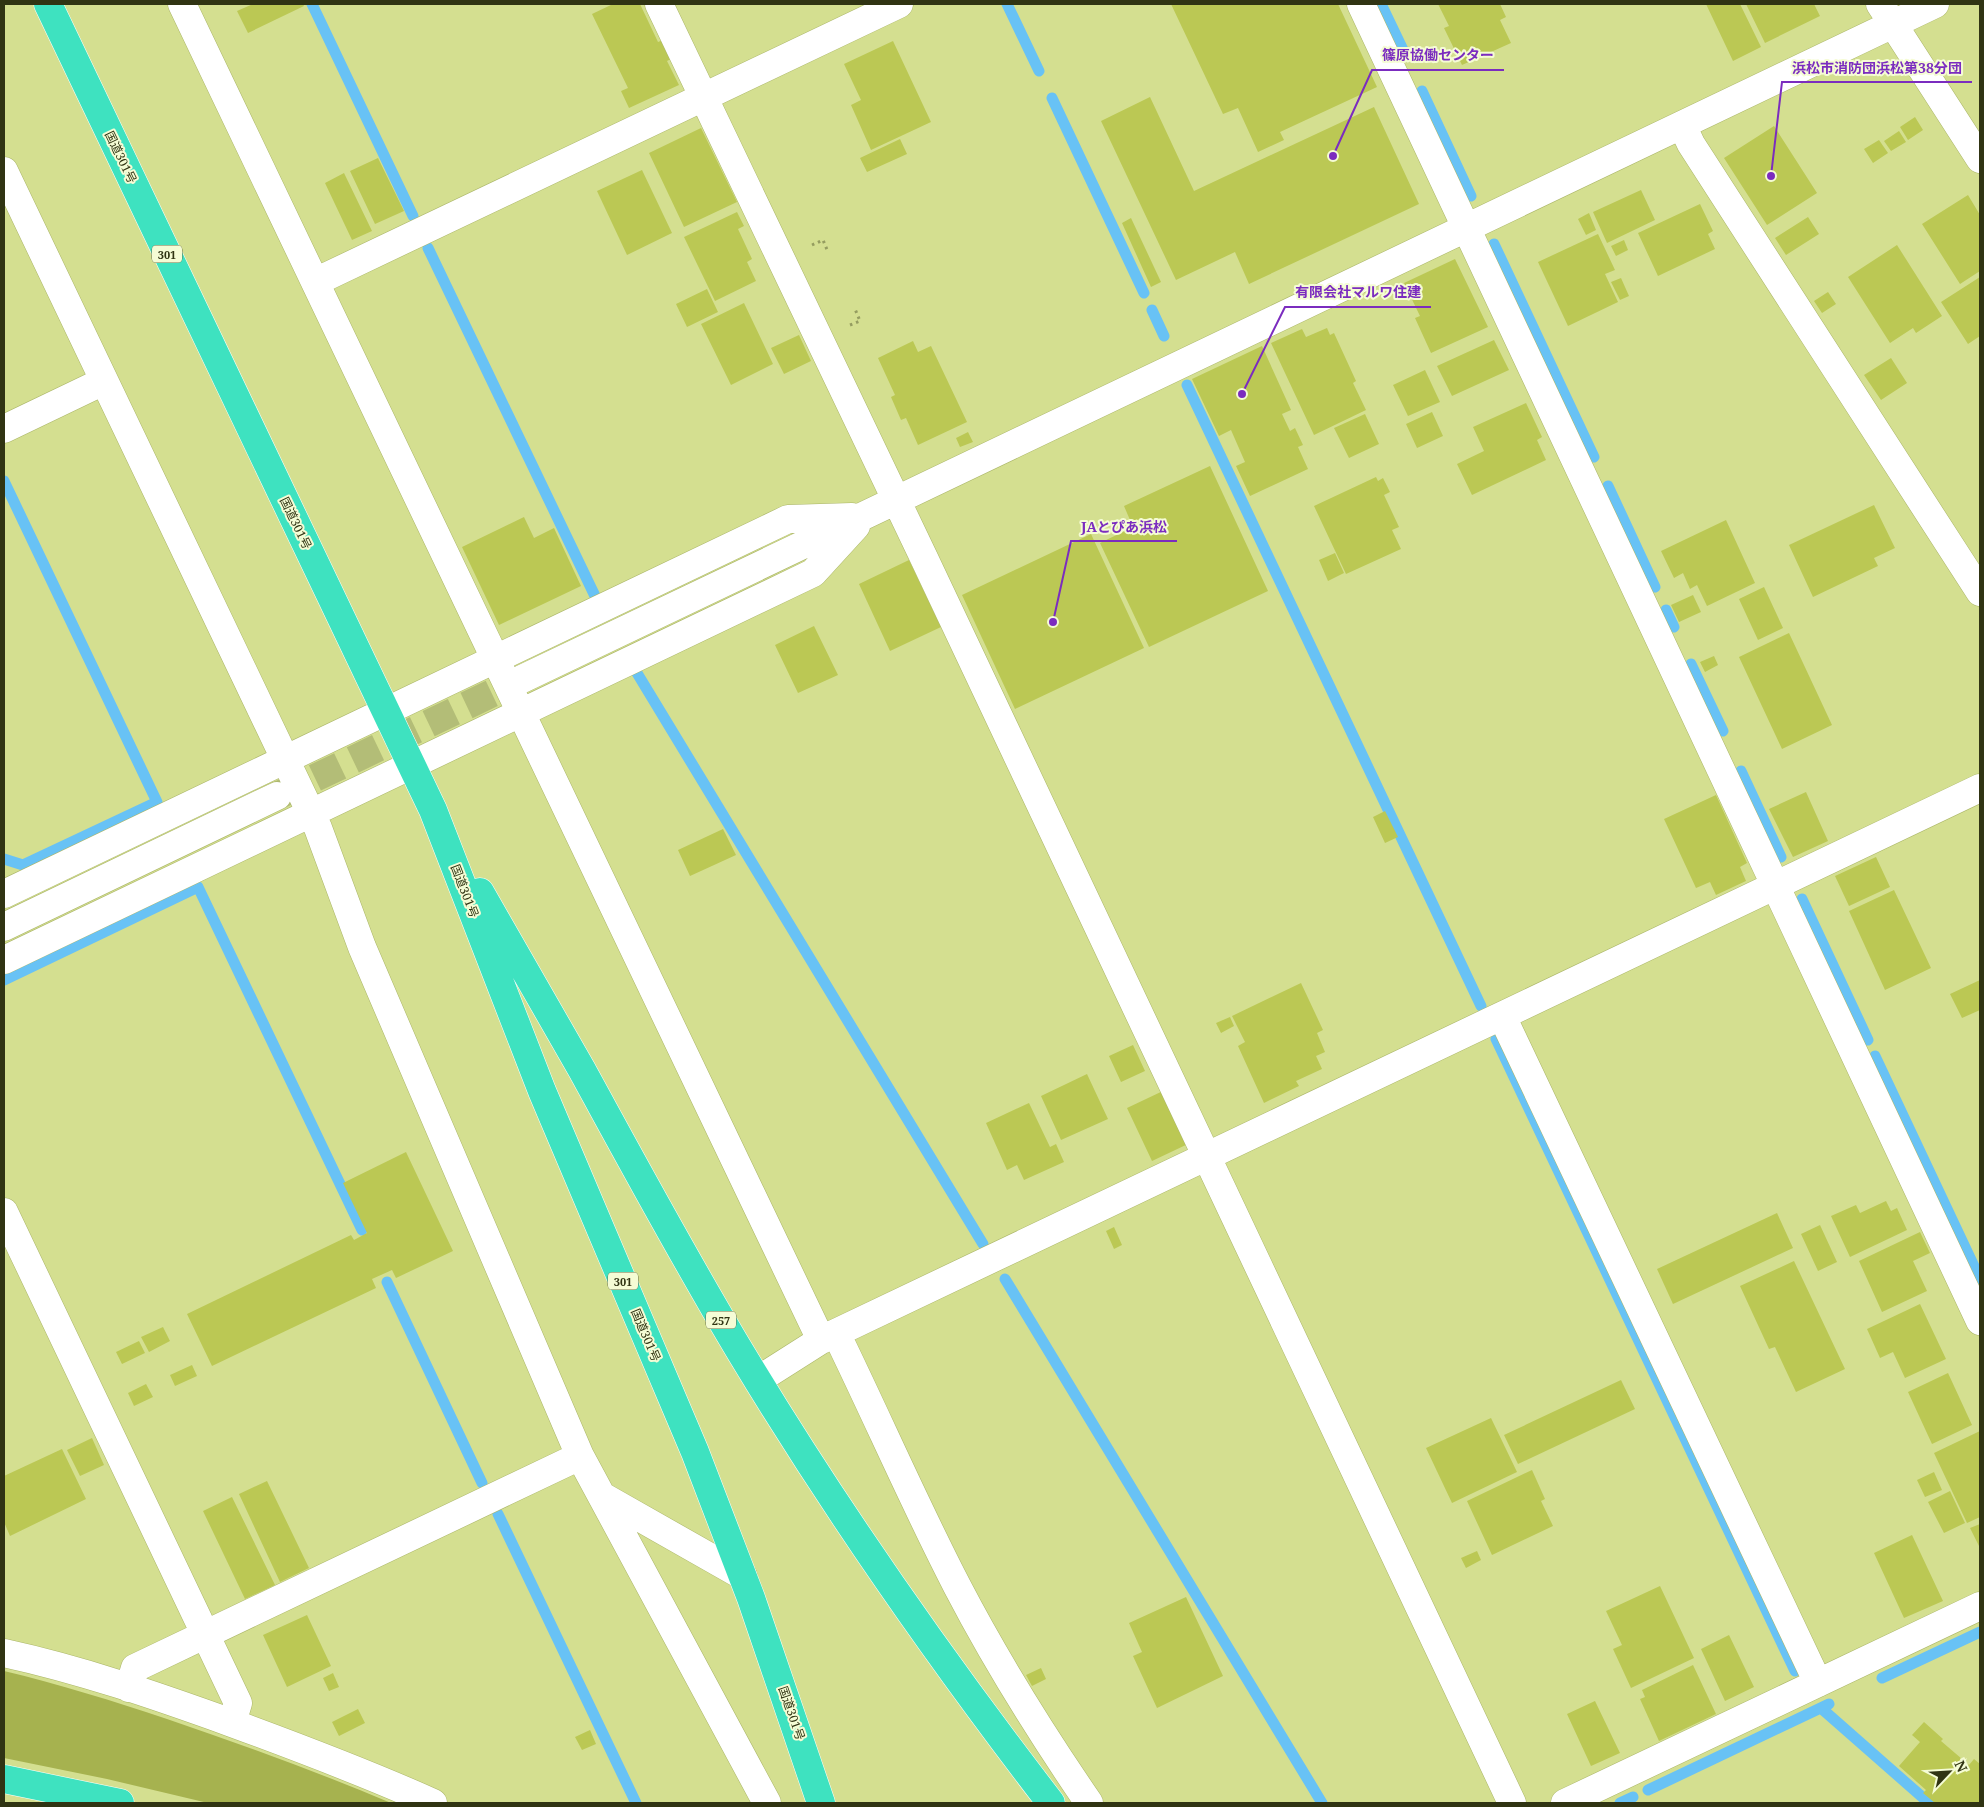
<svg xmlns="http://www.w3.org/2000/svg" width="1984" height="1807" viewBox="0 0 1984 1807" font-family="'Noto Serif','Noto Sans JP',serif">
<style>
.green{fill:#a6b24f}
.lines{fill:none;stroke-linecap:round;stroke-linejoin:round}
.stream{stroke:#68c2f5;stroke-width:11}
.building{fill:#bbc854}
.minor-tunnel{stroke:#b3bd77;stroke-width:28;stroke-dasharray:28 14;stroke-linecap:butt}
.minor-casing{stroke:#abb668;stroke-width:29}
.highway-casing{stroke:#fff;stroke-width:29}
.path{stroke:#959d60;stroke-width:3;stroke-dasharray:2.5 4;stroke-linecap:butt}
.minor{stroke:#fff;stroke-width:28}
.highway{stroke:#3ee2c0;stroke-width:28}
.labels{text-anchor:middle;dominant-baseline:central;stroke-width:4;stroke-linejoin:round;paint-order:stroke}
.shield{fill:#f5fcd5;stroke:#6b704d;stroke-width:1}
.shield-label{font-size:11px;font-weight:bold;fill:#303413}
.street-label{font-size:12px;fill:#303413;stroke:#f5fcd5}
.leader{fill:none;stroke:#7b2cbf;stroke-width:2}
.callout-dot{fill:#7b2cbf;stroke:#f5fcd5;stroke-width:2}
.callout-label{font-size:14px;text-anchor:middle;font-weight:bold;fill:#7b2cbf;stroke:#f5fcd5;stroke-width:4;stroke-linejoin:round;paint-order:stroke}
</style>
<rect width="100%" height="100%" fill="#d4df90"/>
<!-- green -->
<path class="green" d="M4 1671C59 1684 113 1701 167 1719 243 1745 318 1772 391 1803H208L107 1779 4 1758Z"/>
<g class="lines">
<!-- stream -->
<path class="stream" d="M312 4 413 216
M1007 4 1039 71
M1381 4 1404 52
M1422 91 1471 196
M1052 98 1144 293
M1494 244 1594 457
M428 248 595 596
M1152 310 1164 336
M1187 385 1481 1006
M4 481 157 802 23 865 4 859
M1608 486 1655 587
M1666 610 1674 627
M1691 664 1723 731
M637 673 983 1244
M1741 771 1781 857
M1802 899 1868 1040
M4 980 198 887 362 1230
M1496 1039 1795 1671
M1875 1056 1980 1279
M1005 1279 1322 1803
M387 1282 482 1483
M498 1514 636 1803
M1882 1678 1980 1632
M1821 1708 1929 1803
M1648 1790 1829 1704
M1620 1803 1633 1797"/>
</g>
<!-- building -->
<path class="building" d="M253 4H303L304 6 248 33 237 11Z
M613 4H640L658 42 663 40 671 59 667 61 679 85 629 108 621 91 628 88 592 14Z
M1171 4H1338L1377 87 1280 132 1284 140 1258 152 1238 108 1223 114Z
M1438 4H1500L1506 17 1500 20 1511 43 1462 65 1444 28 1449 26Z
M1706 4H1740L1761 47 1733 61Z
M1746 4H1814L1820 16 1765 43Z
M893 41 931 122 871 150 851 105 861 100 844 64Z
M1150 97 1194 191 1374 107 1419 204 1249 284 1235 252 1176 280 1101 121Z
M1915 117 1923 130 1908 140 1900 127Z
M1774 126 1817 193 1767 225 1724 158Z
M701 128 737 202 684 227 649 153Z
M1899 131 1906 142 1891 151 1884 141Z
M900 139 907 154 867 172 860 158Z
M1879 140 1888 153 1873 163 1864 149Z
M378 158 404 211 375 224 350 171Z
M642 170 672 233 627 255 597 191Z
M344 173 372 231 352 240 325 183Z
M1641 190 1655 220 1607 243 1593 212Z
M1968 195 1980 215V271L1960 284 1922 224Z
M1700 204 1713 231 1708 234 1715 249 1658 276 1638 233Z
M737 212 744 226 738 229 752 259 747 262 756 281 715 301 684 237Z
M1589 213 1596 230 1586 235 1578 219Z
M1808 217 1819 234 1786 255 1775 238Z
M1131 218 1161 282 1151 287 1122 223Z
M1598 234 1615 270 1605 274 1618 302 1568 326 1538 262Z
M1624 240 1628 250 1616 256 1611 246Z
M1897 245 1942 316 1916 333 1913 328 1890 343 1848 277Z
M1455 259 1488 327 1431 353 1415 318 1420 316 1404 283Z
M1980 277V336L1968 344 1941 302Z
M1621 278 1629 296 1620 300 1611 282Z
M707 289 718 312 687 327 676 304Z
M1828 292 1836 304 1822 313 1814 301Z
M744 303 773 364 731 385 701 324Z
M1327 328 1330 335 1334 333 1356 381 1353 383 1366 410 1314 435 1271 343 1302 329 1306 337Z
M799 335 811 361 784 374 771 348Z
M1494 340 1509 370 1452 396 1437 366Z
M913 341 918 352 931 346 967 422 918 445 906 418 901 420 891 397 895 395 878 358Z
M1262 346 1291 410 1282 414 1290 431 1295 428 1303 445 1298 447 1308 469 1250 496 1236 466 1245 462 1231 430 1219 436 1192 379Z
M1891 358 1907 383 1881 400 1864 375Z
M1425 370 1440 402 1408 416 1393 385Z
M1526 403 1542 437 1537 440 1546 460 1472 495 1457 464 1484 451 1473 427Z
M1432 412 1443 436 1417 448 1406 424Z
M1365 414 1379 444 1349 458 1334 428Z
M968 432 973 442 960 447 956 438Z
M1210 466 1268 591 1149 647 1100 543 1133 527 1124 506Z
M1376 477 1378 481 1383 478 1390 492 1384 495 1399 527 1392 530 1401 549 1346 574 1314 506Z
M1874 505 1895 548 1874 558 1878 566 1813 597 1789 545Z
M524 517 534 538 554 528 581 586 499 625 462 547Z
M1726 520 1755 583 1707 606 1697 585 1690 589 1683 573 1674 578 1661 551Z
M1091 534 1144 648 1015 709 962 595Z
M1335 553 1344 573 1328 581 1319 560Z
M909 560 941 627 890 651 859 584Z
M1764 587 1783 628 1758 640 1739 599Z
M1693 595 1701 612 1679 622 1671 605Z
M814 626 838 675 798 693 775 645Z
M1789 633 1832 725 1782 749 1739 657Z
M1714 656 1718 665 1705 672 1700 662Z
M1806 792 1828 841 1793 857 1769 809Z
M1716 795 1747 863 1740 867 1746 881 1716 895 1710 882 1696 888 1664 819Z
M1385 811 1398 837 1385 843 1373 817Z
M723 829 736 855 690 876 678 850Z
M1876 857 1890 887 1849 906 1835 876Z
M1894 890 1931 968 1885 990 1849 911Z
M1980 980V1010L1962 1018 1950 994Z
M1301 983 1323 1030 1317 1033 1325 1052 1316 1056 1322 1069 1296 1081 1299 1086 1264 1103 1238 1046 1245 1042 1232 1016Z
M1230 1017 1234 1026 1221 1033 1216 1023Z
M1133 1045 1145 1071 1121 1082 1109 1056Z
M1087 1074 1108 1119 1061 1140 1041 1096Z
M1165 1090 1190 1143 1152 1161 1127 1108Z
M1029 1103 1050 1147 1056 1144 1064 1162 1024 1180 1017 1165 1007 1170 986 1123Z
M406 1152 453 1251 396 1278 392 1270 372 1279 376 1288 212 1366 187 1314 351 1235 354 1240 367 1233 343 1183Z
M1886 1201 1891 1211 1897 1208 1907 1230 1850 1257 1831 1216 1856 1205 1860 1213Z
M1777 1213 1793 1248 1673 1304 1657 1269Z
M1820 1225 1837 1262 1818 1271 1801 1234Z
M1114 1227 1122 1245 1114 1249 1106 1231Z
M1920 1232 1930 1253 1913 1261 1927 1291 1882 1312 1859 1261Z
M1794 1261 1845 1369 1796 1392 1775 1347 1769 1349 1740 1286Z
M1920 1304 1946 1359 1905 1378 1893 1352 1880 1358 1867 1329Z
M163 1327 170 1341 149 1352 141 1337Z
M139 1341 145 1353 122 1364 116 1352Z
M192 1365 197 1376 175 1386 170 1375Z
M1948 1373 1972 1425 1932 1444 1908 1392Z
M1621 1380 1635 1409 1518 1464 1504 1435Z
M146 1384 153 1397 134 1406 128 1393Z
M1491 1418 1517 1472 1452 1503 1426 1448Z
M1980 1431V1517L1967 1523 1934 1453Z
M92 1438 104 1465 80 1476 67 1450Z
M62 1449 86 1499 10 1536 4 1522V1476Z
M1532 1470 1545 1499 1541 1501 1553 1526 1492 1555 1467 1501Z
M1934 1472 1942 1490 1925 1497 1917 1480Z
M267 1481 309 1568 280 1582 239 1494Z
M1950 1491 1965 1523 1944 1533 1928 1502Z
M232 1497 275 1585 245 1599 203 1511Z
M1980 1524V1548L1970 1528Z
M1912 1535 1943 1601 1904 1618 1874 1553Z
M1477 1551 1481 1560 1466 1568 1461 1558Z
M1660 1586 1694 1658 1631 1688 1613 1649 1622 1645 1606 1611Z
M1186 1597 1223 1676 1157 1708 1133 1656 1142 1652 1129 1623Z
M307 1615 331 1666 287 1687 263 1635Z
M1729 1635 1754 1687 1725 1701 1701 1649Z
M1693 1665 1716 1714 1659 1741 1640 1699 1645 1697 1642 1690Z
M1041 1668 1046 1679 1032 1686 1026 1675Z
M333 1673 339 1687 329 1691 323 1678Z
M1595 1701 1620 1753 1591 1766 1567 1714Z
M358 1709 365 1723 339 1736 332 1722Z
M1924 1722 1943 1739 1941 1741 1969 1765 1974 1759 1980 1764V1803H1935L1923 1793 1926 1790 1899 1766 1920 1742 1912 1735Z
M590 1730 596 1744 582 1750 575 1737Z"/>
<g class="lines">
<!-- minor-tunnel -->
<path class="minor-tunnel" d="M277 796 522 679"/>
<!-- minor casing -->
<g class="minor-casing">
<path id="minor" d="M182 4 821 1340
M659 4 924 558 1512 1803
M1361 4 1980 1321
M1880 4 1980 159
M1682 125 1691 144 1980 592
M4 171 318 828 362 947 580 1456 767 1803
M315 282 899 4
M4 429 104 381
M522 679 1935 4
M4 894 788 519 852 517
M4 927 277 796
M4 960 813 573 856 526
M1502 1016 1818 1683
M4 1212 238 1703 232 1723
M836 1333C877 1417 914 1503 957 1586 996 1661 1041 1733 1089 1803
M758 1380 821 1340 1980 788
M602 1496 743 1576
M4 1653C82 1670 157 1696 232 1723 300 1748 367 1773 433 1803
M129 1688 135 1668 580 1456
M1565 1803 1980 1606"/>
</g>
<!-- highway casing -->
<g class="highway-casing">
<path id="highway" d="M48 4 433 810 542 1091 695 1452 751 1598 821 1803
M480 892C514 951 548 1010 582 1070 634 1165 685 1260 741 1353 835 1509 940 1659 1051 1803
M4 1779 120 1803"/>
</g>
<!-- path -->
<path class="path" d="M812 245 823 240 828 252
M850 325 860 321 855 309"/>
<!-- minor -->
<use href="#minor" class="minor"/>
<!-- highway -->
<use href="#highway" class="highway"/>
</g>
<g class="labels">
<!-- shield labels -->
<g class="shield">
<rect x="152" y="245.5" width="30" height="17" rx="4"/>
<rect x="608" y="1272.5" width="30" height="17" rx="4"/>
<rect x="706" y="1311.5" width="30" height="17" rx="4"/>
</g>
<g class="shield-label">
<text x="167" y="254">301</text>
<text x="623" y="1281">301</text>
<text x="721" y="1320">257</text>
</g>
<!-- street labels -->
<g class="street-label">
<text transform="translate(121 157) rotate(64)">国道301号</text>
<text transform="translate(296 523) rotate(64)">国道301号</text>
<text transform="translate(465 891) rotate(69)">国道301号</text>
<text transform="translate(646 1335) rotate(67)">国道301号</text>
<text transform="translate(792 1713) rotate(71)">国道301号</text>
</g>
</g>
<!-- callouts -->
<path class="leader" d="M1333 156L1372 70H1504M1771 176L1782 82H1972M1242 394L1285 307H1431M1053 622L1071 541H1177"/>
<g class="callout-dot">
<circle cx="1333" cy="156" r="5"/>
<circle cx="1771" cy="176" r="5"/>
<circle cx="1242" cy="394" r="5"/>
<circle cx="1053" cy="622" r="5"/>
</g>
<g class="callout-label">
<text x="1438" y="60">篠原協働センター</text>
<text x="1877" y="73">浜松市消防団浜松第38分団</text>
<text x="1358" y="297">有限会社マルワ住建</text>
<text x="1124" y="532">JAとぴあ浜松</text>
</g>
<!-- border -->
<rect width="1984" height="1807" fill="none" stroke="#303413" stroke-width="10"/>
<!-- north arrow -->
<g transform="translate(1949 1772) rotate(65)" stroke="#f5fcd5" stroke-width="4" paint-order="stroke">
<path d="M0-4L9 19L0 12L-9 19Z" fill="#303413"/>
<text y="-8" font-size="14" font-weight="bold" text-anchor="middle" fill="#303413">N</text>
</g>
</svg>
